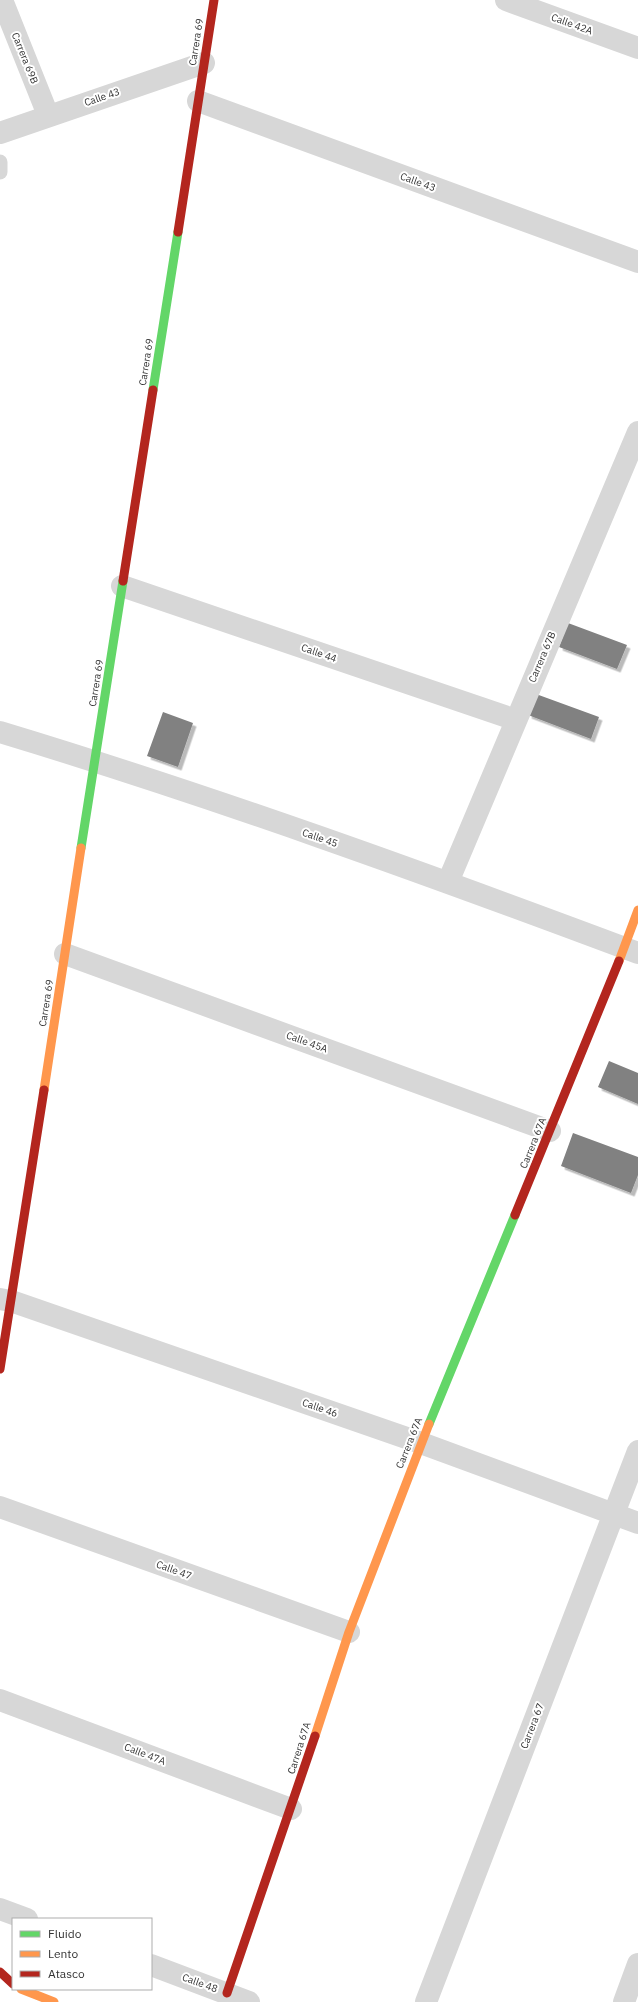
<svg xmlns="http://www.w3.org/2000/svg" width="638" height="2002" viewBox="0 0 638 2002" font-family="'IBM Plex Sans',sans-serif">
<style>
.building{fill:#818181;filter:url(#shadow)}
.lines{fill:none;stroke-linecap:round;stroke-linejoin:round}
.lane{stroke:#d7d7d7;stroke-width:15}
.street{stroke:#d7d7d7;stroke-width:22}
.fast{stroke:#63d668;stroke-width:9}
.slow{stroke:#ff974d;stroke-width:9}
.jam{stroke:#b3261e;stroke-width:9}
.labels{text-anchor:middle;dominant-baseline:central;stroke-width:4;stroke-linejoin:round;paint-order:stroke}
.street-label{font-size:10px;fill:#333;stroke:#fff}
</style>
<defs>
<filter id="shadow"><feDropShadow dx="3.5" dy="3.5" stdDeviation="0" flood-color="#0004"/></filter>
</defs>
<rect width="100%" height="100%" fill="#fff"/>
<!-- building -->
<path class="building" d="M568 623 627 645 617 669 559 647Z
M536 694 599 717 591 739 528 715Z
M163 712 193 723 178 767 147 756Z
M609 1061 638 1073V1104L598 1087Z
M573 1133 638 1157V1175L631 1193 561 1166Z"/>
<g class="lines">
<!-- lane -->
<path class="lane" d="M0 162V172"/>
<!-- street -->
<path class="street" d="M2 0 48 115
M506 0 638 48
M198 101 638 262
M0 133 204 63
M122 586 516 720
M0 732C215 797 427 874 638 953
M448 882 638 432
M65 954 550 1131
M0 1299 11 1301 421 1443 638 1523
M0 1507 349 1632
M0 1700 291 1809
M0 1909 27 1919
M151 1965 249 2002
M426 2002 638 1451
M624 2002 638 1964"/>
<!-- fast -->
<path class="fast" d="M153 390 178 232
M81 848 123 581
M429 1424 515 1215"/>
<!-- slow -->
<path class="slow" d="M619 961 638 910
M44 1090 81 848
M315 1736 349 1632 429 1424
M21 1989 54 2002"/>
<!-- jam -->
<path class="jam" d="M178 232 214 0
M123 581 153 390
M515 1215 619 961
M0 1369 44 1090
M0 1972 13 1984
M227 1993 315 1736"/>
</g>
<g class="labels">
<!-- street labels -->
<g class="street-label">
<text transform="translate(572 24) rotate(20)">Calle 42A</text>
<text transform="translate(196 42) rotate(-81)">Carrera 69</text>
<text transform="translate(25 58) rotate(68)">Carrera 69B</text>
<text transform="translate(102 97) rotate(-19)">Calle 43</text>
<text transform="translate(418 182) rotate(20)">Calle 43</text>
<text transform="translate(146 362) rotate(-81)">Carrera 69</text>
<text transform="translate(319 653) rotate(19)">Calle 44</text>
<text transform="translate(542 657) rotate(-67)">Carrera 67B</text>
<text transform="translate(96 683) rotate(-81)">Carrera 69</text>
<text transform="translate(320 838) rotate(19)">Calle 45</text>
<text transform="translate(46 1003) rotate(-81)">Carrera 69</text>
<text transform="translate(307 1042) rotate(20)">Calle 45A</text>
<text transform="translate(533 1143) rotate(-68)">Carrera 67A</text>
<text transform="translate(320 1408) rotate(19)">Calle 46</text>
<text transform="translate(409 1443) rotate(-68)">Carrera 67A</text>
<text transform="translate(174 1570) rotate(20)">Calle 47</text>
<text transform="translate(532 1726) rotate(-69)">Carrera 67</text>
<text transform="translate(299 1748) rotate(-72)">Carrera 67A</text>
<text transform="translate(145 1754) rotate(21)">Calle 47A</text>
<text transform="translate(200 1983) rotate(20)">Calle 48</text>
</g>
</g>
<!-- legend -->
<rect x="12" y="1918" width="140" height="72" fill="#ffffff" stroke="#adadad"/>
<rect x="20" y="1931" width="20" height="6" fill="#63d668" stroke="#adadad"/>
<text x="48" y="1938" font-size="12" fill="#333333">Fluido</text>
<rect x="20" y="1951" width="20" height="6" fill="#ff974d" stroke="#adadad"/>
<text x="48" y="1958" font-size="12" fill="#333333">Lento</text>
<rect x="20" y="1971" width="20" height="6" fill="#b3261e" stroke="#adadad"/>
<text x="48" y="1978" font-size="12" fill="#333333">Atasco</text>
</svg>
